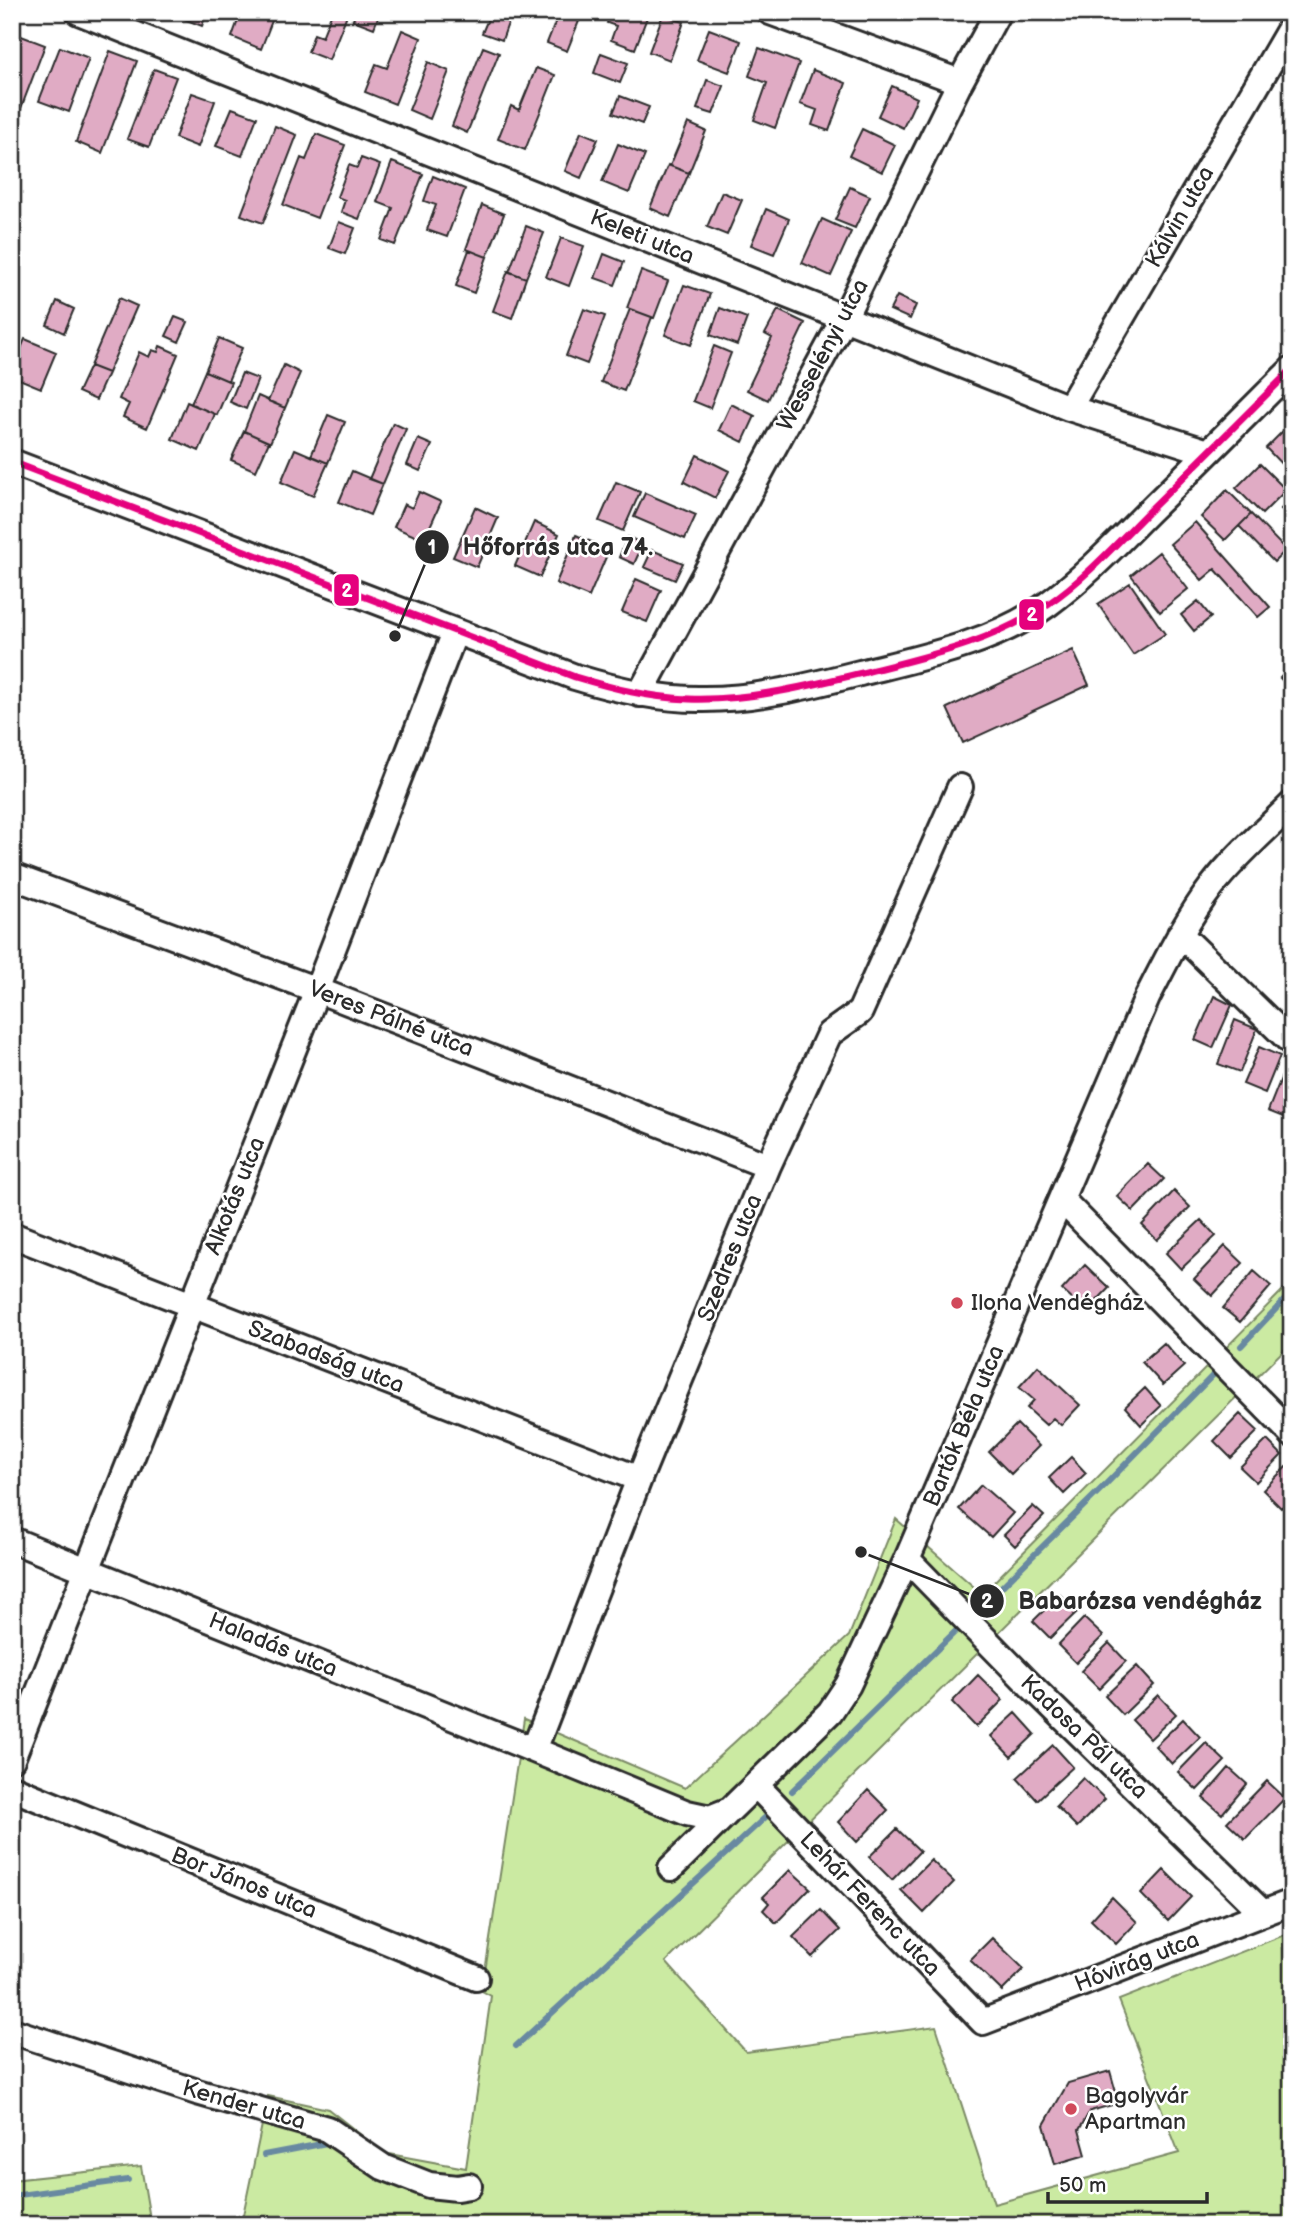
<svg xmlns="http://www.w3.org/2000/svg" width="1304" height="2237" viewBox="0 0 1304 2237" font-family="'Balsamiq Sans',sans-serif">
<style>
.green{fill:#cbeaa2;stroke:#7b8a66;stroke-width:2}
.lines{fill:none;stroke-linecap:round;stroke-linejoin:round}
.stream{stroke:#6889a1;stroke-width:6}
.building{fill:#e0abc4;stroke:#2b2b2b;stroke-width:2}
.street-casing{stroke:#2b2b2b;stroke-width:30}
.street{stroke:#fff;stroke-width:24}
.bus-1-casing{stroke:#fff;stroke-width:12}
.bus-1{stroke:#e5007d;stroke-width:7}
.poi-dot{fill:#d1495b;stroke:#fff;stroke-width:2.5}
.labels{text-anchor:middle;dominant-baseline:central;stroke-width:5;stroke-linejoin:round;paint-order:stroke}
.street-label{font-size:23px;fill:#2b2b2b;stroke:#fff}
.poi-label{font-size:23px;fill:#2b2b2b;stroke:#fff;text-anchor:start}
.leader{fill:none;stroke:#2b2b2b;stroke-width:2.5}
.callout-dot{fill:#2b2b2b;stroke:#fff;stroke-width:2.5}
.mark-label{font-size:21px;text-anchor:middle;font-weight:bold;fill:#fff}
.callout-label{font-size:24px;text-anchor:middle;font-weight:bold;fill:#2b2b2b;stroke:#fff;stroke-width:5;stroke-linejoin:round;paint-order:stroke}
.line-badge{stroke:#fff;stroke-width:2.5}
.badge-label{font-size:19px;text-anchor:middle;font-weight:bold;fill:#fff}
</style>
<rect width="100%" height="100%" fill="#fff"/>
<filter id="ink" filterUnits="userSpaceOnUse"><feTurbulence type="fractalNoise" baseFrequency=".0143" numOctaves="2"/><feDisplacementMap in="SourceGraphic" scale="14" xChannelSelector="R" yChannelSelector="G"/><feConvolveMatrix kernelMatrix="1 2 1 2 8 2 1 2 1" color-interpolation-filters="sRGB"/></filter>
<g filter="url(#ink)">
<!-- green -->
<path class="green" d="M1292 1281V1342L666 1962 746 2052 936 2026 994 2204 1179 2153 1119 2000 1292 1932V2225H12V2180L141 2166 150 2219 242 2220 268 2096 328 2109 384 2153 466 2168 491 1996 482 1991 524 1719 685 1788 849 1636 896 1519 982 1594Z"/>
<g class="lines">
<!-- stream -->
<path class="stream" d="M1241 1346 1292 1292
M986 1602 1104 1486 1217 1371
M792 1791 962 1625
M516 2046 769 1814
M264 2155 332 2142
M12 2196 128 2180"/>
</g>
<!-- building -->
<path class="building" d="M166 12H207L202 26Z
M241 12H258L273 18 261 49 232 37Z
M332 12H348L329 60 308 52 314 34 322 37Z
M356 12H380L374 28 353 20Z
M470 12H512L502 40 482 33 488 19Z
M611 12H649L635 49 611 40 616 26 607 23Z
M934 12H957L952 21Z
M559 13 579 21 567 51 547 43Z
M663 15 684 22 670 60 649 52Z
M709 29 741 41 729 72 697 60Z
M402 30 421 38 395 104 365 92 376 64 387 68Z
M16 34 45 45 15 124 12 123V44Z
M60 47 89 58 69 112 39 101Z
M483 47 499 53 467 133 452 126Z
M759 48 799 63 775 128 754 120 767 83 749 76Z
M110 51 137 61 102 153 76 142Z
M601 53 628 63 620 83 594 73Z
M428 62 449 71 430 119 409 110Z
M536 68 555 75 525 150 498 139 511 106 519 110Z
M154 69 176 77 149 147 127 139Z
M813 70 846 83 829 131 812 125 817 110 800 104Z
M707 80 724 86 713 114 697 109Z
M892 86 917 98 903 128 878 116Z
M192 93 215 101 198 147 175 138Z
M620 96 649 107 642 124 613 113Z
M232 108 257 117 242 156 216 146Z
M688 123 706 131 689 173 670 166Z
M275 126 297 135 263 223 241 215Z
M862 129 895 145 882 172 849 156Z
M581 132 598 139 581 178 565 171Z
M316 134 345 145 317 218 283 205 301 158 306 160Z
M618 144 645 155 629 193 602 182Z
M361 158 380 165 359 219 341 212 345 200 337 197 349 165 357 168Z
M392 162 423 174 395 245 381 240 393 208 377 202Z
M668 165 689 173 670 217 650 208Z
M433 176 465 189 447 237 427 230 436 205 424 201Z
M850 187 870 196 855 228 835 220Z
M722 192 742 200 727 235 707 227Z
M482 205 504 214 487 257 466 249Z
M766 209 789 219 774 254 751 245Z
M822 219 851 232 831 276 802 263Z
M339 222 355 228 345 254 329 248Z
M526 226 544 233 526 278 509 272Z
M561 238 584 246 569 286 546 277Z
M469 250 487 257 474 293 456 286Z
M604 254 624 262 615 285 595 278Z
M508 271 526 278 512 318 493 311Z
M641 271 668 281 654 318 627 308Z
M684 285 710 294 691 345 665 335Z
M897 296 916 305 910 319 890 310Z
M119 298 137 306 108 373 90 366Z
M57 301 74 309 64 333 47 325Z
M720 308 747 318 737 345 710 335Z
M584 309 605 316 587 364 566 356Z
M630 309 652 317 624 391 601 382Z
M778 310 805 323 768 400 747 390 772 338 765 334Z
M175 317 188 322 179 342 166 336Z
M219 338 242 348 228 381 205 371Z
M25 339 56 352 41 388 12 376V369Z
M160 346 178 354 147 428 123 417 129 404 119 399 139 352 149 357 152 350 158 352Z
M714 346 731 353 710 408 693 401Z
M284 365 300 373 285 408 268 401Z
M90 366 108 373 96 400 78 392Z
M205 371 231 382 217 415 191 404Z
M242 373 258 379 246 409 230 402Z
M258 396 285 408 270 443 244 431Z
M187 402 215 414 199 451 172 439Z
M731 404 755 416 743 442 719 430Z
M328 415 345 422 328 463 311 456Z
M1292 422V472L1290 473 1266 448Z
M393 423 406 429 383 484 369 479Z
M244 431 269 442 256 471 231 460Z
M418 439 432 445 420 471 407 465Z
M295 449 328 463 313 496 281 482Z
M697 455 729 471 715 498 684 482Z
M1260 464 1286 490 1262 514 1236 488Z
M352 471 383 484 370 515 339 502Z
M616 482 640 492 623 531 599 521Z
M1227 490 1251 514 1225 540 1201 517Z
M419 492 441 502 424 540 394 527 404 504 412 508Z
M645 493 696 515 685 539 634 517Z
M1292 498V519L1281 509Z
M475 507 498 518 477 567 453 557Z
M1251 514 1286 550 1274 562 1239 526Z
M534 522 559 534 540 577 515 566Z
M1195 522 1270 607 1258 617 1215 569 1202 580 1170 544Z
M576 535 609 550 589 597 556 583Z
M628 537 643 544 634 564 619 557Z
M652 550 683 563 675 580 644 567Z
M1159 552 1188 589 1160 612 1131 575Z
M636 579 661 590 647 622 622 612Z
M1130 583 1165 634 1133 655 1098 604Z
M1198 601 1211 617 1194 631 1181 615Z
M1073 650 1089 685 963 743 947 708Z
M1292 666V690L1280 678Z
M1214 996 1232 1005 1213 1048 1195 1040Z
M1235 1020 1257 1029 1240 1072 1218 1064Z
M1259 1047 1280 1056 1265 1093 1243 1084Z
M1284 1071 1292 1075V1110L1288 1119 1268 1111Z
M1148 1164 1164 1179 1133 1211 1117 1196Z
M1174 1191 1190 1207 1157 1240 1142 1225Z
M1201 1220 1216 1236 1181 1269 1166 1253Z
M1225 1246 1243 1263 1212 1296 1194 1279Z
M1085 1265 1109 1288 1086 1312 1062 1290Z
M1254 1271 1271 1286 1240 1322 1223 1308Z
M1164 1343 1184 1366 1163 1385 1142 1362Z
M1038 1366 1080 1405 1061 1425 1053 1418 1046 1425 1027 1408 1034 1400 1019 1387Z
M1145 1388 1161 1406 1141 1425 1125 1407Z
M1240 1414 1258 1431 1231 1458 1214 1441Z
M1017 1424 1039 1446 1011 1474 989 1452Z
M1267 1440 1282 1455 1256 1482 1240 1467Z
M1071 1457 1086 1473 1064 1494 1049 1478Z
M1288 1465 1292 1468V1497L1281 1508 1263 1490Z
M981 1485 1013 1513 991 1537 959 1509Z
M1033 1506 1044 1516 1015 1546 1004 1535Z
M1060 1595 1077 1612 1050 1638 1033 1621Z
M1084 1618 1103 1636 1076 1663 1058 1645Z
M1109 1643 1126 1661 1099 1689 1081 1671Z
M1137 1666 1154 1685 1123 1715 1105 1696Z
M978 1675 1003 1700 976 1727 952 1702Z
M1158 1695 1176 1714 1150 1739 1132 1720Z
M1016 1713 1035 1734 1011 1757 991 1736Z
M1183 1719 1200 1737 1172 1764 1155 1746Z
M1206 1743 1225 1761 1197 1790 1178 1772Z
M1053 1745 1073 1767 1037 1800 1017 1778Z
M1229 1768 1247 1784 1222 1814 1203 1798Z
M1083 1778 1105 1799 1077 1827 1056 1806Z
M1267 1781 1285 1798 1245 1839 1227 1822Z
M868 1790 888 1810 857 1842 838 1822Z
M897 1829 920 1851 892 1880 869 1857Z
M931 1860 954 1882 924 1913 901 1890Z
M790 1870 810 1888 776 1923 763 1910 769 1903 763 1897Z
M1164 1870 1191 1897 1168 1921 1141 1894Z
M1112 1897 1137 1922 1116 1944 1091 1920Z
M821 1910 840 1930 812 1957 793 1937Z
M992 1938 1024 1969 1002 1991 970 1960Z
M1110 2071 1119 2103 1090 2111 1079 2130 1086 2155 1055 2164 1044 2125 1068 2083Z"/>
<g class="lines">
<!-- street casing -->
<g class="street-casing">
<path id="street" d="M79 12 1069 408 1208 452
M770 12 960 82
M1069 408 1292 25
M12 462 575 677C617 690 660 700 704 699 758 699 809 686 860 673 924 657 994 643 1048 604 1085 577 1117 543 1149 511 1197 464 1244 417 1292 369
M640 694 844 318 960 82 998 12
M12 876 317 990 768 1166
M1180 934 1292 1043
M1061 1199 1292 1434
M12 1235 639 1479
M12 1540 534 1750 687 1813 710 1818 730 1810 830 1712 848 1685 907 1559 1147 998C1167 959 1186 920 1212 886 1235 856 1265 831 1292 804
M907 1559 1031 1686 1263 1913
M534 1750 639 1479 768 1166 829 1034 860 1012 960 787
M12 1759 317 990 455 632
M756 1785 983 2022 1292 1902
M12 1788 476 1978
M671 1868 727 1813
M12 2031 197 2092 327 2129 383 2167 429 2185 457 2188 469 2186"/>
</g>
<!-- street -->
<use href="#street" class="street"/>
<!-- bus-1 casing -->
<g class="bus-1-casing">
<path id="bus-1" d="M12 462 575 677C612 688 650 698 689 699 750 701 808 686 866 672 929 656 994 642 1048 604 1086 578 1117 543 1149 511 1197 464 1244 417 1292 369"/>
</g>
<!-- bus-1 -->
<use href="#bus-1" class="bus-1"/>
</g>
</g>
<!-- markers -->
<g class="poi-dot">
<circle cx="957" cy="1303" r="7"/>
<circle cx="1071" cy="2109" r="7"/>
</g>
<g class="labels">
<!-- street labels -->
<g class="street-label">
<text transform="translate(1180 217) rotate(-60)">Kálvin utca</text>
<text transform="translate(642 237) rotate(22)">Keleti utca</text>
<text transform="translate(823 355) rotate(-62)">Wesselényi utca</text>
<text transform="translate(391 1019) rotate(21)">Veres Pálné utca</text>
<text transform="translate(235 1196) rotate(-68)">Alkotás utca</text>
<text transform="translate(730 1258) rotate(-68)">Szedres utca</text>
<text transform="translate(326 1357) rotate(21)">Szabadság utca</text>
<text transform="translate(964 1426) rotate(-67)">Bartók Béla utca</text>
<text transform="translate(273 1645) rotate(22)">Haladás utca</text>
<text transform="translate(1084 1737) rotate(44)">Kadosa Pál utca</text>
<text transform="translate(244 1883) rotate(22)">Bor János utca</text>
<text transform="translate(870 1904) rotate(46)">Lehár Ferenc utca</text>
<text transform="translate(1137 1962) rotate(-21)">Hóvirág utca</text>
<text transform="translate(244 2105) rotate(16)">Kender utca</text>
</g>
<!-- poi labels -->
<g class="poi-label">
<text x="971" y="1303">Ilona Vendégház</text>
<text x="1085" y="2096">Bagolyvár<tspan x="1085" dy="26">Apartman</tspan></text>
</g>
</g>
<!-- callouts -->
<path class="leader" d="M395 636L432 547M861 1552L987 1601"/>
<g class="callout-dot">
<circle cx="395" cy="636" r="7"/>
<circle cx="861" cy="1552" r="7"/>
<circle cx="432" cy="547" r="18"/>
<circle cx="987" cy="1601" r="18"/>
</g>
<g class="mark-label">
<text x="432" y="554">1</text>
<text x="987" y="1608">2</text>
</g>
<g class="callout-label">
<text x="558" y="555">Hőforrás utca 74.</text>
<text x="1140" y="1609">Babarózsa vendégház</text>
</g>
<g class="line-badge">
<rect x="333" y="573" width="27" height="34" rx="7" fill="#e5007d"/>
<rect x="1018" y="598" width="27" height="33" rx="7" fill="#e5007d"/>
</g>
<g class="badge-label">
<text x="347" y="597">2</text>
<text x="1032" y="621">2</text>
</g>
<!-- margin -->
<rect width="1304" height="2237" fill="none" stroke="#fff" stroke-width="42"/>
<rect x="21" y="21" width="1262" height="2195" fill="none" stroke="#2b2b2b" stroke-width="2.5" filter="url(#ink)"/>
<!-- scale -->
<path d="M1048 2192v10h159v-10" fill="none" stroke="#2b2b2b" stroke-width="3.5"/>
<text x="1059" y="2192" font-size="21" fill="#2b2b2b" stroke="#ffffff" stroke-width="5" paint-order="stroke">50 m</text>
</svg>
